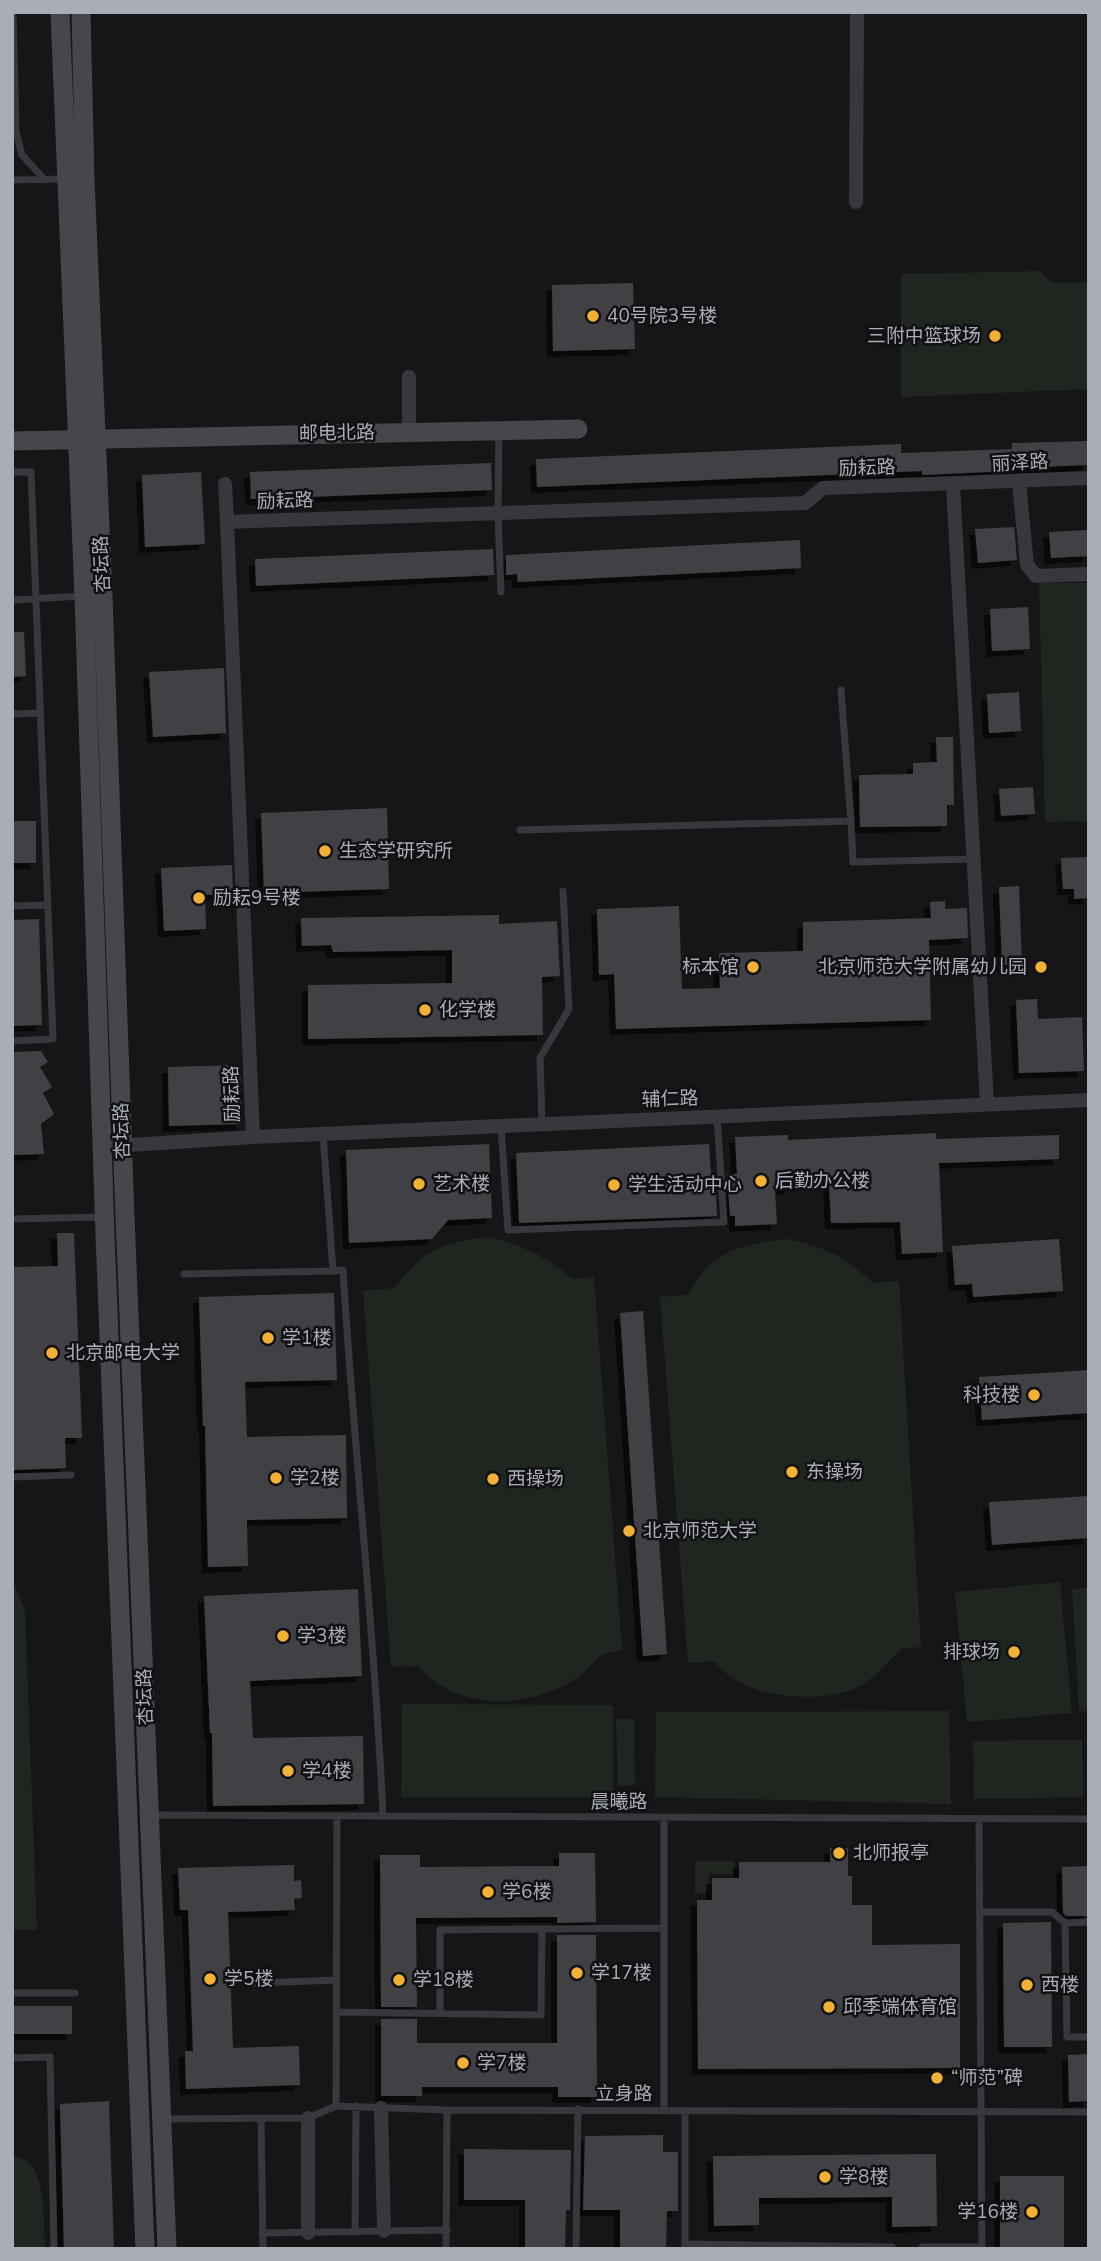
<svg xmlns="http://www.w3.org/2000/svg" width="1101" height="2261" viewBox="0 0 1101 2261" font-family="'Nunito Sans','Noto Sans SC',sans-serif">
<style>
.green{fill:#1e261f}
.building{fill:#404145;filter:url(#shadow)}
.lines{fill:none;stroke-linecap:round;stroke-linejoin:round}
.lane{stroke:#37383d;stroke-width:7}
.street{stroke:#37383d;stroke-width:14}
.secondary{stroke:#45474d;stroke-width:19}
.poi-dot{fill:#f2b134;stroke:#111113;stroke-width:2.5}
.labels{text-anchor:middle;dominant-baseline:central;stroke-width:5;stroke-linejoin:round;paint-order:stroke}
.poi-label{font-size:19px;fill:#a8adb8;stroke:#111113;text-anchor:start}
.street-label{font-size:19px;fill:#a8adb8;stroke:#111113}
</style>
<defs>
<filter id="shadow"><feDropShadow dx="-6" dy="6" stdDeviation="0" flood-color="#0009"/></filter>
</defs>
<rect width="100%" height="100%" fill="#161618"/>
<!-- green -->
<path class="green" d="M1040 271 1052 283H1089V389L901 397V274Z
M1039 583H1089V821L1045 822Z
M490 1237C525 1246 545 1256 573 1279L594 1277 622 1650C590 1654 600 1661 578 1677 539 1704 480 1711 438 1684 431 1678 424 1672 417 1666L391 1667 363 1291 394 1288C425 1249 442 1242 490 1237Z
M787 1239C827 1248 843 1255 873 1283L899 1281 921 1647 901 1649C888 1662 874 1680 856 1688 822 1702 772 1699 739 1682 730 1678 721 1668 714 1661L688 1663 660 1297 687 1295C693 1287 698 1278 704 1271 724 1247 757 1242 787 1239Z
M12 1578 25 1612 37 1930H12Z
M1060 1582 1072 1713 967 1722 955 1592Z
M1089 1588V1712L1079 1711 1072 1589Z
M402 1704 613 1705V1797H401Z
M949 1711 951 1804 655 1797 656 1712Z
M616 1719H634L635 1785 618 1786Z
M1082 1740 1083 1797 974 1799 973 1741Z
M695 1861H734V1874H709L708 1893H695Z
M12 2156C17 2157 24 2159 28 2162 46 2177 44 2227 45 2249H12Z"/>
<!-- building -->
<path class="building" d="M633 283 635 349 553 351 552 285Z
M1089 441V465L1009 468V471L922 475V471L537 487 536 459 901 444V453L1012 449V443Z
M491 463 492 490 251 499 250 472Z
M201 472 205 544 145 547 142 475Z
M1014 527 1017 560 978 563 975 529Z
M1089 530V556L1051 558 1049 532Z
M800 540 801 568 518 582 517 574 506 575V555Z
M493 549 494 575 256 586 255 559Z
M1028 607 1030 649 992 651 990 609Z
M12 632H24L26 676 12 677Z
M224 668 226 733 153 737 149 672Z
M1019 692 1021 731 989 733 987 694Z
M936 737H953L954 805H947V826L860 827 859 775 913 774V763L937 762Z
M1033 787 1035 814 1001 816 999 789Z
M387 808 389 889 264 893 261 813Z
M12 821H36V863H12Z
M1089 857V898L1074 899V889H1063L1061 858Z
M232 865 233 894 205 895 206 929 164 931 161 868Z
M1019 886 1022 964 1002 965 999 887Z
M945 901V909L967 908 968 938 929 940 931 1020 616 1029 614 974 599 975 597 909 679 906 682 989 720 988 719 953 803 951V922L931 918 930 902Z
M499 915V924L557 921 560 976 542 977 543 1035 308 1039V985L452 983V950L333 952 331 945 302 946 301 918Z
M39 919 42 1025 12 1026V920Z
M1037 999 1038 1019 1082 1017 1084 1071 1019 1073 1016 1000Z
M41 1051 48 1062 40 1067 52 1087 43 1093 54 1114 41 1124 44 1154 12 1155V1052Z
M240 1065 242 1124 169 1126 168 1067Z
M936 1133V1139L1059 1135V1159L939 1163 943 1252 902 1254 900 1222 831 1223 829 1183 790 1185V1189L775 1190 777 1224 735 1226V1216H730L727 1174H737L735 1137 788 1135V1140Z
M489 1144 492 1218 448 1220 432 1239 349 1243 346 1150Z
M709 1144 711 1175 715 1174 717 1216 519 1223 516 1153Z
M57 1233H74L82 1438H65L66 1468 12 1470V1267L58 1266Z
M1059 1239 1063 1291 973 1297 972 1284 955 1285 952 1246Z
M334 1293 337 1380 245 1382 247 1437 346 1435 347 1518 247 1520 248 1566 208 1567 205 1426H203L199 1297Z
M643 1311 667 1654 643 1656 620 1313Z
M1089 1370V1413L982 1420 979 1377Z
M1089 1496V1538L992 1545 989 1502Z
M358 1589 362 1676 250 1681 253 1738 363 1736 364 1804 213 1806 212 1733H210L204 1596Z
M830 1848H848V1876H852V1905H872V1945L960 1944V2068L698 2069 697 1900H712V1878H739V1862H830Z
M559 1853H595L596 1922 557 1923V1917L416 1918 417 2007H381L380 1855H420V1867L559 1866Z
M294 1865V1881L301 1880 302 1898 294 1899 295 1910 228 1912 233 2048 299 2046 300 2085 186 2089 185 2051H193L188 1910H180L178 1868Z
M1089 1866V1916H1066L1063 1913 1062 1867Z
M1051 1922 1052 2047H1004L1003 1923Z
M557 1935H596L597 2097H558V2087H422V2096H381V2019H417V2043H557Z
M12 2006H72V2034H12Z
M1089 2054V2101L1069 2102 1068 2055Z
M109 2101 114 2249H64L60 2104Z
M663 2135V2152H678V2211H667L666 2249H620V2210H583L585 2136Z
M464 2149 571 2150 570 2210H566L565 2249H525V2200H464Z
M936 2154 937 2226 892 2227V2197L759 2198V2225L714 2226 713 2156Z
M1000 2176H1064V2249H1000Z"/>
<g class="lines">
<!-- lane -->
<path class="lane" d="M13 12 16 132 22 155 45 180
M12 180 67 179
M499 432 498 513 501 592
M12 472H31L53 1039 12 1041
M12 600 81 596
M841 690 851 821
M12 714 40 713
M520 830 851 821 853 862 973 859
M12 906 48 905
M542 1124 540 1058 569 1009 563 891
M501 1127 508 1230 724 1222 717 1117
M323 1134 333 1271 343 1270C354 1452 375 1634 383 1816
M12 1219 102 1217
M184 1274 333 1271
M12 1477 71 1475
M151 1815 1089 1819
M664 1818V2110
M979 1819 982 2249
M980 1912H1052L1065 1923
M1089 1922 1065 1923 1067 2037H1089
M255 1983 337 1980
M12 1993H75
M337 2012 541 2015 542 1929 664 1928
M440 2013V1930L542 1929
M12 2058 50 2057 54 2249
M336 2106 337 1816
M685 2111V2246
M261 2118 263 2249
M163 2119 308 2118 336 2106 447 2110 1089 2112
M355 2232 356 2106
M262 2233 447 2230
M685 2244 892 2247
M922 2247H982
M446 2249 447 2110
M576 2249 578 2109"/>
<!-- street -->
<path class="street" d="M856 202 857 12
M409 377V432
M1019 482 1027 565 1036 576 1089 574
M225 484 227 522
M953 485 987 1104
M253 1137 227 522 805 503 823 488 1089 478
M115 1146 253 1137 1089 1100
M381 2108 384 2231
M308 2118V2233"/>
<!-- secondary -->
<path class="secondary" d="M60 12 84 596 105 1235 145 2249
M81 12 85 180 103 596 125 1217 167 2249
M12 441 578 429"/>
</g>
<!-- markers -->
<g class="poi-dot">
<circle cx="593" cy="316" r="7"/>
<circle cx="995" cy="336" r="7"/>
<circle cx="325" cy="851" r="7"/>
<circle cx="199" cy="898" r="7"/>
<circle cx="753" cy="967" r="7"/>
<circle cx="1041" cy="967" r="7"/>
<circle cx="425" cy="1010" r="7"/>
<circle cx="761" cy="1181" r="7"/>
<circle cx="419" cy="1184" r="7"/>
<circle cx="614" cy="1185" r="7"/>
<circle cx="268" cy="1338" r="7"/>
<circle cx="52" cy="1353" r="7"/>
<circle cx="1034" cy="1395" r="7"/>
<circle cx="792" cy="1472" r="7"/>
<circle cx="276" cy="1478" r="7"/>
<circle cx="493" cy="1479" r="7"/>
<circle cx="629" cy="1531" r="7"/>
<circle cx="283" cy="1636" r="7"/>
<circle cx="1014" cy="1652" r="7"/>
<circle cx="288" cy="1771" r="7"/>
<circle cx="839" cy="1853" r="7"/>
<circle cx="488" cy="1892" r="7"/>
<circle cx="577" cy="1973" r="7"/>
<circle cx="210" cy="1979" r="7"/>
<circle cx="399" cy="1980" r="7"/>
<circle cx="1027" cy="1985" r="7"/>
<circle cx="829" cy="2007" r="7"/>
<circle cx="463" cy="2063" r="7"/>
<circle cx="937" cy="2078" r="7"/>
<circle cx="825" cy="2177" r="7"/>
<circle cx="1032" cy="2212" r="7"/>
</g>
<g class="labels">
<!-- poi labels -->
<g class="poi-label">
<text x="607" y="316">40号院3号楼</text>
<text x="981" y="336" text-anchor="end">三附中篮球场</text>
<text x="339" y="851">生态学研究所</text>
<text x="213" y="898">励耘9号楼</text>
<text x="739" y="967" text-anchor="end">标本馆</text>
<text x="1027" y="967" text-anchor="end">北京师范大学附属幼儿园</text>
<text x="439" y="1010">化学楼</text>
<text x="775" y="1181">后勤办公楼</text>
<text x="433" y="1184">艺术楼</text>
<text x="628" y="1185">学生活动中心</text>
<text x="282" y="1338">学1楼</text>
<text x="66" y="1353">北京邮电大学</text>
<text x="1020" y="1395" text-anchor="end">科技楼</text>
<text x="806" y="1472">东操场</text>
<text x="290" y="1478">学2楼</text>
<text x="507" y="1479">西操场</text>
<text x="643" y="1531">北京师范大学</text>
<text x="297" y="1636">学3楼</text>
<text x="1000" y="1652" text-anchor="end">排球场</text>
<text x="302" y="1771">学4楼</text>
<text x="853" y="1853">北师报亭</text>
<text x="502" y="1892">学6楼</text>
<text x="591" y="1973">学17楼</text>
<text x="224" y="1979">学5楼</text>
<text x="413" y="1980">学18楼</text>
<text x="1041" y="1985">西楼</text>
<text x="843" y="2007">邱季端体育馆</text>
<text x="477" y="2063">学7楼</text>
<text x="951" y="2078">“师范”碑</text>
<text x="839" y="2177">学8楼</text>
<text x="1018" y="2212" text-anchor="end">学16楼</text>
</g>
<!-- street labels -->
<g class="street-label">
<text transform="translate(337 433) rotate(-1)">邮电北路</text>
<text transform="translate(1020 463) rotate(-3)">丽泽路</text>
<text transform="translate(867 468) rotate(-2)">励耘路</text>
<text transform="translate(285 501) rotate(-2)">励耘路</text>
<text transform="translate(102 564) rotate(-93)">杏坛路</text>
<text transform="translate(232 1094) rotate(-92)">励耘路</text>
<text transform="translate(670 1099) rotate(-2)">辅仁路</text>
<text transform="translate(122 1131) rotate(-92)">杏坛路</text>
<text transform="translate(145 1697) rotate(-92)">杏坛路</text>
<text x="619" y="1802">晨曦路</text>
<text x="624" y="2094">立身路</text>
</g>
</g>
<!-- border -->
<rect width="1101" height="2261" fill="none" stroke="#a8adb8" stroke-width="28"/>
</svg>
